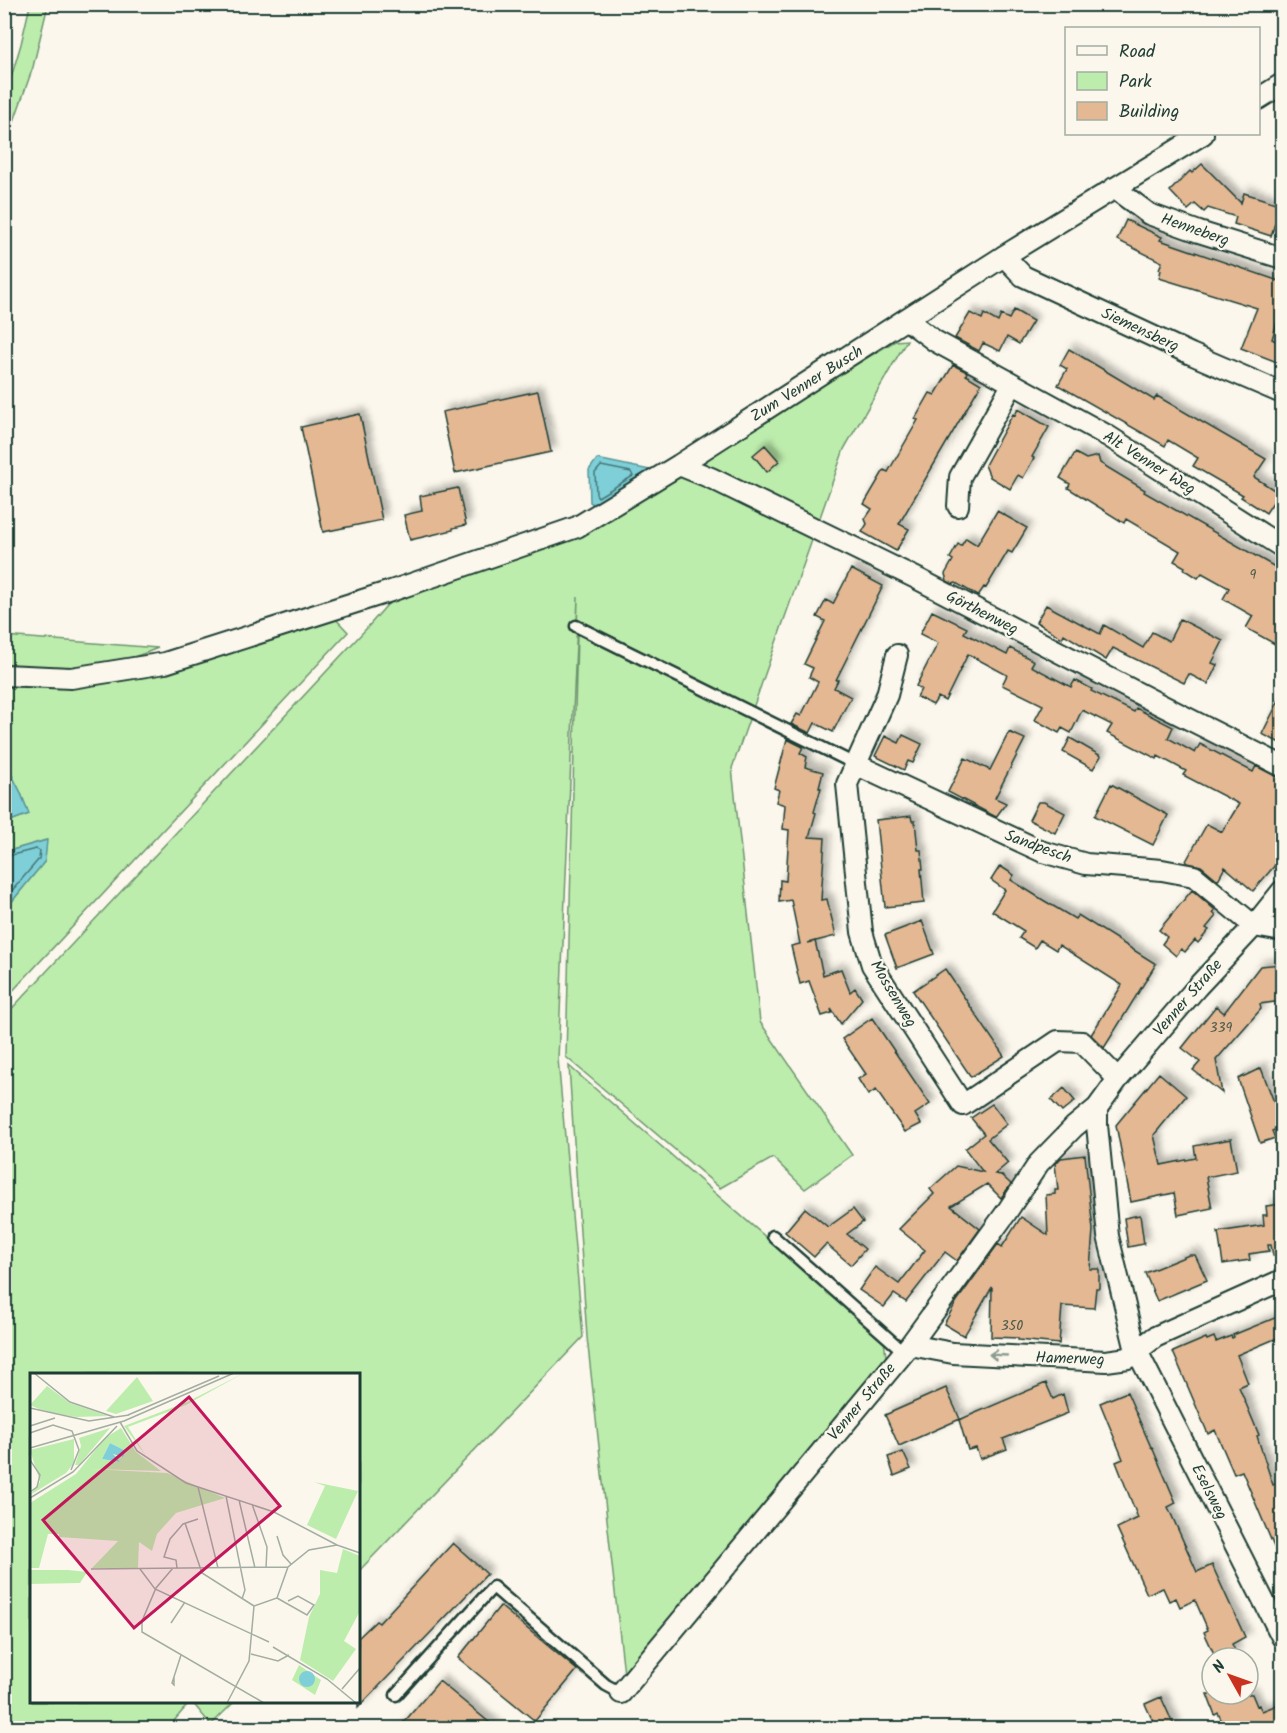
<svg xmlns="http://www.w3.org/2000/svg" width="1287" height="1733" viewBox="0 0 1287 1733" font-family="Kalam,sans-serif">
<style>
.green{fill:#bdedac;stroke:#6e9570;stroke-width:1.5}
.water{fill:#7ecfd8;stroke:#589596;stroke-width:1.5}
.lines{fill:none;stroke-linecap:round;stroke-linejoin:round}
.shore{stroke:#457776;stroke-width:1.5}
.building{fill:#e3b893;stroke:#1f3d34;stroke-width:1.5;filter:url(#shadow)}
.service-casing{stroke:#1f3d34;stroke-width:15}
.minor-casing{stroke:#1f3d34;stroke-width:24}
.service{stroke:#fbf7ec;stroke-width:10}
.minor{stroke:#fbf7ec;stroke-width:20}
.oneway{stroke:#8d9a90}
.labels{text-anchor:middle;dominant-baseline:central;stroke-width:4.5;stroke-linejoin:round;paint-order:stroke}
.number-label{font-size:14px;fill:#505c4c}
.street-label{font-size:16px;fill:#1f3d34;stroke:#fbf7ec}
.inset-road{fill:none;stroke:#a3ada2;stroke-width:1.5}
.view{fill:#c2185b;fill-opacity:0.15;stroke:#c2185b;stroke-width:3}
.inset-edge{fill:none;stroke:#1f3d34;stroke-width:3}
</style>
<defs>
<filter id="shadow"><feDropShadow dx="5.5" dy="-5.5" stdDeviation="3" flood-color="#0004"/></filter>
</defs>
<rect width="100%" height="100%" fill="#fbf7ec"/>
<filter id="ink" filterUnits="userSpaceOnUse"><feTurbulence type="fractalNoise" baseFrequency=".0167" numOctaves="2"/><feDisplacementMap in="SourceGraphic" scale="12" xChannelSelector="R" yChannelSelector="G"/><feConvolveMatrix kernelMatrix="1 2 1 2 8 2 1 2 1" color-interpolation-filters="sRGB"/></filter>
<g filter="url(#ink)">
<!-- green -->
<path class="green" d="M30 5H48L33 67 5 147V98L21 44Z
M907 340 844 449 732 768 760 1022 852 1155 805 1189 773 1158 720 1188 566 1057 578 597 558 1059 583 1337 359 1571 358 1374H32V1702H190L168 1728H5L4 1017 366 629 394 597 581 531 895 341Z
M333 616 348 632 5 999V910L45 861 46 840 5 852V823L29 814 20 791 5 762V687L67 688 171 671Z
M4 636 158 648C123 663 85 670 47 670 33 670 18 667 5 666Z
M569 1066 884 1340 886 1357 624 1674 587 1337Z
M192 1702H234L211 1725Z"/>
<!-- water -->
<path class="water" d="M597 459 655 471 596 506 590 502 589 470Z
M5 762 20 791 29 814 5 823Z
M47 840 45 861 5 910V852Z"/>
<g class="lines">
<!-- shore -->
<path class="shore" d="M601 466 631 472 633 476 598 497 596 494 595 473Z
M4 857 36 849 40 851 39 859 4 900"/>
</g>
<!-- building -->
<path class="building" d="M1202 164 1241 203 1244 193 1282 205V222L1276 220 1271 236 1234 224 1236 217 1208 208 1204 212 1195 204 1188 210 1170 191 1190 171 1192 173Z
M1126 220 1162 237 1160 240 1282 282V305L1272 339 1282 344V364L1241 348 1257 308 1159 278 1161 270 1159 269 1162 262 1117 240Z
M1014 310 1033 321 1019 344 1007 337 1000 351 983 343 979 351 955 338 970 313 982 319 984 314 998 322 1001 315 1009 319Z
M1069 349 1154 400 1157 396 1266 459 1254 477 1279 493 1266 513 1241 497 1243 495 1193 466 1198 458 1168 440 1165 446 1058 385 1067 369 1060 365Z
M953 365 967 372 966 375 981 384 899 524 909 529 896 551 862 532 867 524 865 519 872 509 864 504 884 470 888 472 918 420 915 419 930 393 935 395Z
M538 391 551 452 455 473 442 412Z
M1018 409 1049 427 1032 457 1034 458 1023 478 1018 475 1010 489 990 477 985 465 1013 414 1015 415Z
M360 414 382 520 323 532 301 427Z
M765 445 779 461 767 472 753 455Z
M1075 453 1086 459 1098 456 1100 463 1145 490 1144 492 1282 571V648L1246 628 1253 616 1223 599 1229 588 1202 573 1198 578 1184 569 1185 567 1174 561 1180 551 1126 519 1124 523 1068 488 1070 484 1060 478Z
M458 488 466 525 453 528V530L410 540 404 515 422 511 420 496Z
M997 511 1027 528 1012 553 1008 551 986 588 984 587 978 596 956 583 953 584 947 581 945 574 953 560 950 558 958 544 961 546 966 538 977 545Z
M851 569 883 586 836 680H838L834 688 851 697 842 714 833 732 815 723 810 733 791 724 797 714 801 716 818 682 809 677 813 668 804 664 825 621 817 617 826 600 833 604Z
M1046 605 1100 634 1104 625 1143 648 1152 632 1169 641 1180 619 1223 641 1212 663 1217 665 1208 684 1189 674 1184 683 1113 648 1106 660 1064 634 1062 638 1036 622Z
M932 611 967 628 964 633 1007 655 1010 648 1034 661 1031 666 1071 687 1075 680 1092 689 1091 691 1134 712 1136 708 1173 727 1168 738 1195 753 1200 744 1253 772 1256 766 1277 777 1282 778V857L1253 891 1225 867 1218 880 1201 866 1188 863 1186 861 1207 824 1222 832 1239 804 1183 775 1186 771 1158 756 1157 759 1107 733 1112 725 1082 710 1071 733 1062 728 1059 733 1035 720 1043 705 1002 685 1007 675 968 654 945 701 938 697 933 705 917 697 921 689 916 686 938 643 920 634Z
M1282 694V744L1262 734Z
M1009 732 1025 739 995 798 1006 803 996 817 948 792 965 758 990 770Z
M903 735 922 744 913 763 908 761 904 770 875 756 885 736 899 743Z
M1070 738 1101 756 1093 769 1063 752Z
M787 739 803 747 800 753 807 757 805 767 823 772 819 788H821L814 812 816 813 809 837 825 838 821 900 827 899 836 936 808 943 815 941 823 975 841 969 850 992 855 988 862 999 841 1024 831 1009 832 1013 822 1016 809 981 800 984 791 946 800 944 791 900 779 902 780 880 786 881 789 830 783 829 785 805 776 802 779 790 774 788Z
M1111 784 1168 815 1153 845 1095 816Z
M1038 802H1044L1065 813 1055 833 1029 820Z
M911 816 912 821H915L918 850H921L923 869H921L924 903 885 907 876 820Z
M1000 866 1014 875 1011 880 1043 900 1075 919 1078 915 1156 964 1104 1048 1091 1035 1122 985 1059 945 1056 950 1040 940 1035 948 1019 938 1024 931 992 911 1005 890 991 880Z
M1192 890 1215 910 1213 913 1216 916 1206 928 1209 930 1198 943 1195 940 1185 952 1181 949 1176 956 1162 944 1167 937 1159 930Z
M922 921 934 954 897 968 885 935Z
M1282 964V1001L1260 1004 1261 1009 1216 1060 1222 1093 1193 1070 1200 1062 1182 1048 1216 1006 1224 1013 1260 966Z
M945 969 1004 1056 971 1077 913 991Z
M872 1018 930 1104 915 1114 921 1124 905 1132 876 1090 868 1095 858 1079 866 1074 842 1039Z
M1261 1068 1274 1102 1278 1101 1282 1113V1127L1272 1131 1275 1138 1260 1143 1238 1079Z
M1159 1073 1186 1096 1154 1135 1161 1165 1196 1158 1194 1146 1231 1139 1237 1171 1206 1177 1212 1208 1178 1215 1174 1193 1131 1202 1116 1125Z
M1064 1088 1075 1101 1062 1112 1051 1100Z
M992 1104 1007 1124 988 1139 1008 1163 995 1174 1001 1175 1011 1184 1001 1198 987 1184 951 1206 980 1229 957 1261 945 1252 906 1302 894 1294 884 1307 859 1290 875 1267 899 1284 925 1250 899 1229 934 1194 930 1189 956 1166 983 1172 965 1149 984 1134 971 1118Z
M1085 1155 1093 1230 1090 1269H1099V1288H1096L1094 1308 1062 1306 1059 1344 1018 1340V1338L991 1337 992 1287 964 1336 944 1324 957 1301 998 1244 1002 1247 1021 1217 1048 1235 1046 1195 1055 1194V1190H1058L1055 1164 1061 1158Z
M1282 1204V1255L1273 1256 1271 1245H1268L1269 1251 1249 1254 1250 1260 1223 1264 1218 1232 1264 1225 1263 1215H1267L1266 1206Z
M805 1208 828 1227 853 1209 863 1222 847 1234 865 1249 851 1265 826 1244 814 1257 785 1232Z
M1140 1215 1144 1244 1128 1247 1124 1218Z
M1189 1255H1195L1207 1280 1157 1301 1145 1273Z
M1282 1315V1336L1237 1355 1248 1383 1239 1387 1259 1435 1257 1436 1273 1485 1282 1481V1566L1242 1471 1234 1474 1215 1430 1208 1434 1173 1352 1206 1338 1207 1340 1214 1337 1216 1342 1231 1336 1232 1338 1234 1337 1233 1335Z
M1046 1383 1053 1399 1063 1394 1068 1413 1003 1439 1007 1449 980 1459 976 1448 968 1450 959 1420Z
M946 1388 960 1419 899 1446 885 1415Z
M1127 1392 1151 1447H1152L1176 1503 1168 1507 1197 1572 1212 1565 1245 1637 1232 1644 1236 1653 1223 1658H1216L1204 1632 1208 1630 1195 1600 1180 1607 1176 1598 1169 1601 1163 1588 1147 1594 1117 1528 1138 1518 1116 1462 1123 1459 1100 1403Z
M903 1452 911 1469 894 1476 888 1457Z
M453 1543 487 1574 358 1708V1638L376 1621 379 1623Z
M500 1606 577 1670 535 1721 458 1658Z
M439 1681 496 1728H399Z
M1207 1694H1252L1257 1706 1259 1705 1262 1711 1282 1703V1728H1225L1218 1713 1215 1715Z
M1161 1697 1175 1728H1156L1145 1704Z"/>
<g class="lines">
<!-- service casing -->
<g class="service-casing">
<path id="service" d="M576 626 855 764
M773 1236 904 1352
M396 1695 493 1587 606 1685 621 1693"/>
</g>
<!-- minor casing -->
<g class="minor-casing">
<path id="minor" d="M1258 99 1282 84
M1114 188 1149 214 1199 232 1282 258
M1004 256 1023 276 1191 354 1282 393
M907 320 935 341 1108 436 1282 547
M679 465 711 478 918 579 1159 704 1282 766
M958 506 960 477 1012 385
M897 655 887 695 847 784 862 932 872 965 963 1105 1058 1041 1082 1042 1118 1079
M4 675 71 678 165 663 391 591 577 527 679 465 1004 256 1203 134
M855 764 1043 852 1086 864 1162 870 1194 876 1254 926 1282 931
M1097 1108V1125L1108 1236 1135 1347 1282 1637
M910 1345 953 1353 1106 1361 1128 1358 1155 1337 1282 1280
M621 1693 910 1345 1006 1213 1039 1163 1074 1127 1097 1108 1118 1079 1197 987 1254 926 1282 891"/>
</g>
<!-- service -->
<use href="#service" class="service"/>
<!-- minor -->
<use href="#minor" class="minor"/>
</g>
<!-- one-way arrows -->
<defs><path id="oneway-shaft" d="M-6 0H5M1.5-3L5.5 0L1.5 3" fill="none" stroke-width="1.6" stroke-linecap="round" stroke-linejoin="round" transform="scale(1.5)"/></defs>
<use class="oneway" href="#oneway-shaft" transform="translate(998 1355) rotate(-177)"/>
</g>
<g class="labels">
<!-- number labels -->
<g class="number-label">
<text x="1253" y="575">9</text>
<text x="1221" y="1028">339</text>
<text x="1012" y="1326">350</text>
</g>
<!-- street labels -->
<g class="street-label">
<text transform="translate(1195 230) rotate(19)">Henneberg</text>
<text transform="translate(1140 330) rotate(25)">Siemensberg</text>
<text transform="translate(807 384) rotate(-32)">Zum Venner Busch</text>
<text transform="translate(1149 463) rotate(32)">Alt Venner Weg</text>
<text transform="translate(982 613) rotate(27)">Görthenweg</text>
<text transform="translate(1038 847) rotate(20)">Sandpesch</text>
<text transform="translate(893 994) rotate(59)">Mossenweg</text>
<text transform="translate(1188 998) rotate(-49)">Venner Straße</text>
<text transform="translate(1070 1359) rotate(2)">Hamerweg</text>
<text transform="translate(862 1402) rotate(-50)">Venner Straße</text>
<text transform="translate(1209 1492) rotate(63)">Eselsweg</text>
</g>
</g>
<!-- overview -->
<g transform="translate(30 1373)">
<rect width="330" height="330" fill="#fbf7ec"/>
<path d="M214 0 156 32 98 54 116 83 94 53 157 29ZM107 4 123 28 86 41 76 38ZM17 13 40 30 78 43 46 44 23 40 9 36 0 32ZM80 55 49 92H45L51 73 49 65ZM91 55 106 79 131 98 61 96 137 100 195 125 146 140 127 161 122 178 109 169 108 195H62L88 168 29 164V161H18L9 195H0V130L46 101 75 65ZM80 70 96 78 93 84 83 82 90 89 72 86ZM44 66V90L36 100 0 122 10 109 0 77ZM284 109 328 118 306 166 277 152 295 113ZM313 176 330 183V238L314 268 326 276 303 308 270 287 279 244 290 221V197L307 200ZM0 197H38L57 199 50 210 0 211ZM269 292 291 307 285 322 262 307Z" fill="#bdedac" fill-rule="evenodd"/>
<path d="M80 70 96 78 93 84 83 81 90 89 72 86ZM269 306a8 8 0 1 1 16 0a8 8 0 1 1-16 0Z" fill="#7ecfd8"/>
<path class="inset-road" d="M4 0 40 29 84 44M0 35 59 48 99 42M98 42 189 3M90 49 107 78 156 110 244 139 307 172M0 53 25 45M0 60 23 52 42 58 49 77 41 97M0 75 94 48 204 0M0 87 10 102 7 114 0 119M168 114 188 195M196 123 215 217 212 226M0 125 43 99 87 53M209 127 225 195M222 131 237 174 236 195M155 150 172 200 224 233M247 163 253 182 261 191M143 195 126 215 112 248V259L234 330M147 195 146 187 134 184 140 166 153 151 168 146M61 196 258 194M110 196 125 216 239 269M247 225 277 242 284 232 268 223 258 228M224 233 247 225 258 194 279 177 307 172 330 180M141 250 155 229M243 274 297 306 326 330M221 281 248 288 259 282M144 304V312L142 310 151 282M312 316 330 295M197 330 219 288 224 233"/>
<path class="view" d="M159 24 250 133 104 255 13 147Z"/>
<rect width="330" height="330" class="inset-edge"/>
</g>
<!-- margin -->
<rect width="1287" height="1733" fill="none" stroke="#fbf7ec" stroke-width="24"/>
<rect x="12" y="12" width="1263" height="1709" fill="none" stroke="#1f3d34" stroke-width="2" filter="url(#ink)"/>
<!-- legend -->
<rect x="1065" y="27" width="195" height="108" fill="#fbf7ec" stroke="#a3ada2" stroke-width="1.5"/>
<rect x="1077" y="46" width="30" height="9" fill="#fbf7ec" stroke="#a3ada2" stroke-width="1.5"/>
<text x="1119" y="57" font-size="18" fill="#1f3d34">Road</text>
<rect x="1077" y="72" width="30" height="18" fill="#bdedac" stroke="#a3ada2" stroke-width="1.5"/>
<text x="1119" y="87" font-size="18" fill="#1f3d34">Park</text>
<rect x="1077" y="102" width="30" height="18" fill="#e3b893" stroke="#a3ada2" stroke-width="1.5"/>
<text x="1119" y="117" font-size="18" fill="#1f3d34">Building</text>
<!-- north arrow -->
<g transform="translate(1230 1676) rotate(310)"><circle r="28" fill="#fbf7ec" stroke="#a3ada2" stroke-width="1.5"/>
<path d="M0-4.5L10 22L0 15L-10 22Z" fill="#c8321e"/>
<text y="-9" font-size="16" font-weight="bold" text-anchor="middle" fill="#1f3d34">N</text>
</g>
</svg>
